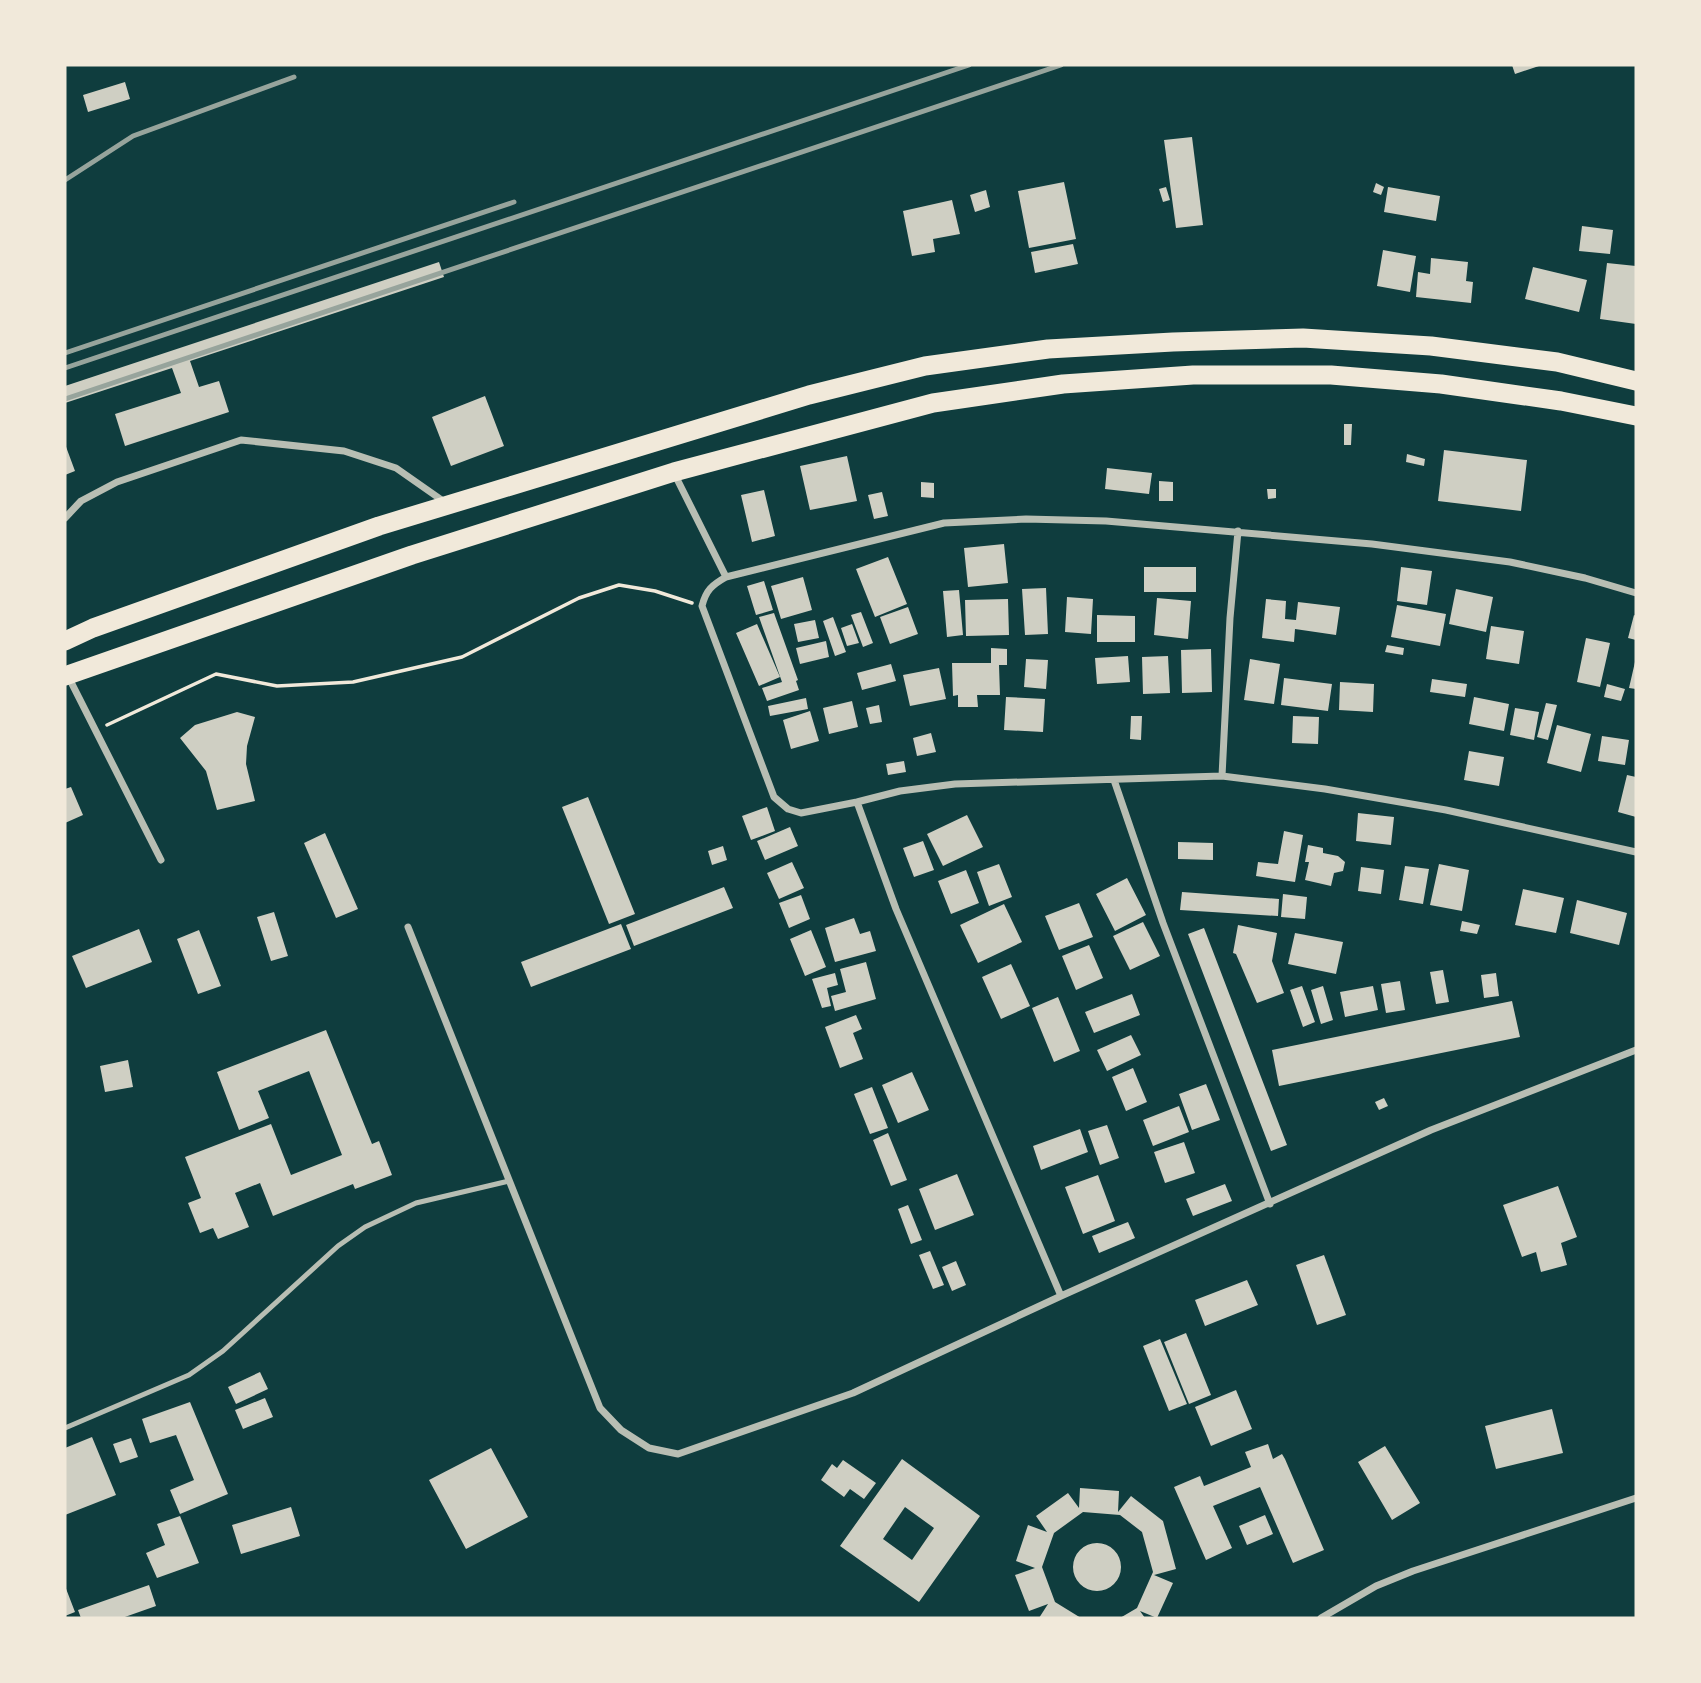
<svg xmlns="http://www.w3.org/2000/svg" width="1701" height="1683" viewBox="0 0 1701 1683" font-family="Helvetica,sans-serif">
<style>
.building{fill:#cfcfc3;fill-rule:evenodd}
.lines{fill:none;stroke-linecap:round;stroke-linejoin:round}
.path{stroke:#f1e9da;stroke-width:3.5}
.service{stroke:#b8beb3;stroke-width:5}
.minor{stroke:#b8beb3;stroke-width:7}
.trunk{stroke:#f1e9da;stroke-width:19}
.rail{stroke:#97a49c;stroke-width:5}
</style>
<rect width="100%" height="100%" fill="#0f3d3e"/>
<!-- building -->
<path class="building" d="M1512 65H1542L1515 74Z
M125 82 130 99 88 112 83 95Z
M1192 137 1203 225 1176 228 1164 140Z
M1064 182 1076 239 1029 248 1018 191Z
M1376 183 1384 187 1381 195 1373 192Z
M1166 187 1170 200 1163 202 1159 189Z
M1388 187 1440 196 1436 221 1384 212Z
M986 190 990 207 975 212 970 195Z
M952 200 960 234 933 239 935 252 912 256 903 211Z
M1582 226 1613 230 1610 254 1579 251Z
M1073 244 1078 264 1035 273 1031 252Z
M1383 250 1416 256 1410 292 1377 286Z
M1431 258 1468 262 1466 281 1473 282 1471 303 1416 297 1418 272 1430 274Z
M439 262 444 277 190 361 199 387 219 381 229 412 125 446 115 414 181 393 172 368 65 403V386Z
M1607 263 1636 266V324L1600 319Z
M1533 267 1587 280 1579 312 1525 299Z
M485 396 504 446 451 466 432 417Z
M1344 424H1352L1351 445H1344Z
M65 444 75 471 65 475Z
M1444 450 1527 460 1521 511 1438 501Z
M1407 454 1425 459 1424 466 1406 462Z
M847 456 857 501 810 510 800 466Z
M1107 468 1152 473 1149 494 1105 489Z
M1159 481 1173 482V501H1159Z
M921 482 934 483V498L921 497Z
M1267 489H1276V498L1268 499Z
M764 490 775 536 752 542 741 495Z
M882 492 888 516 874 519 868 495Z
M1004 544 1008 583 968 587 964 548Z
M888 557 907 604 875 617 856 569Z
M1144 567H1196V592H1144Z
M1401 567 1432 571 1427 605 1397 601Z
M803 577 812 610 781 619 771 586Z
M764 581 773 610 756 615 747 586Z
M1046 588 1048 634 1025 635 1022 589Z
M1456 589 1493 597 1486 632 1449 624Z
M959 590 963 635 947 637 943 591Z
M1067 597 1093 599 1091 634 1065 632Z
M1157 598 1191 601 1188 639 1154 635Z
M1008 599 1009 635 966 636 965 600Z
M1266 599 1286 601 1285 619 1296 620 1298 602 1340 607 1336 635 1295 629 1294 642 1262 638Z
M1397 605 1446 614 1440 646 1391 637Z
M908 607 918 634 890 644 880 617Z
M861 612 873 643 863 647 851 615Z
M774 613 798 680 796 681 799 690 767 701 762 688 782 682 759 617Z
M1097 615 1135 616V642H1097Z
M1634 615 1636 616V640L1628 638Z
M833 617 846 652 835 656 823 621Z
M815 620 819 638 798 642 794 624Z
M757 624 780 677 759 686 736 633Z
M852 624 859 643 847 646 841 628Z
M1491 626 1524 631 1519 664 1486 659Z
M1586 638 1610 643 1600 687 1577 682Z
M826 641 829 657 800 664 796 648Z
M1387 645 1404 648 1403 655 1385 652Z
M991 648 1007 649V665H999L1000 695H977L978 707H958V695L953 696 952 663H991Z
M1211 649 1212 692 1182 693 1181 650Z
M1128 656 1130 682 1097 684 1095 658Z
M1168 656 1170 693 1143 694 1142 657Z
M1026 659 1048 660 1046 689 1024 687Z
M1250 659 1280 664 1274 704 1244 700Z
M1635 662H1636V689L1629 688Z
M891 664 896 681 862 690 857 673Z
M939 668 946 699 910 706 903 675Z
M1284 678 1332 684 1328 711 1281 705Z
M1432 679 1467 684 1465 697 1430 692Z
M1340 682 1374 684 1373 712 1339 710Z
M1607 684 1625 689 1621 701 1604 697Z
M1006 697 1045 699 1043 732 1004 730Z
M1474 697 1509 704 1504 731 1469 724Z
M806 698 808 709 770 716 768 706Z
M852 701 858 727 829 734 823 708Z
M1546 703 1557 705 1548 740 1537 737Z
M879 705 882 722 870 724 866 708Z
M1515 708 1539 712 1534 740 1510 735Z
M810 711 819 741 791 749 783 720Z
M237 712 255 717 247 746 246 764 255 801 217 810 206 771 180 738 195 725Z
M1131 716H1142L1141 740 1130 739Z
M1293 716 1319 717 1318 744 1292 743Z
M1557 725 1591 734 1581 772 1547 763Z
M931 733 936 752 917 756 913 738Z
M1602 736 1629 740 1625 765 1598 761Z
M1469 751 1504 757 1499 786 1464 780Z
M904 761 906 772 888 775 886 764Z
M1627 775 1636 777V817L1618 812Z
M71 787 83 815 65 823V789Z
M588 797 635 914 609 924 562 807Z
M767 807 775 831 751 840 742 816Z
M1358 813 1394 817 1391 845 1356 841Z
M967 815 983 847 943 866 927 834Z
M790 827 798 846 765 860 757 841Z
M1284 831 1303 835 1295 882 1256 876 1258 862 1278 864Z
M325 833 358 909 336 918 304 843Z
M923 841 934 870 914 877 903 848Z
M1178 842 1213 843V860L1178 859Z
M1308 845 1323 848V853L1338 856 1345 862 1343 871 1334 873 1331 886 1305 880 1309 862H1305Z
M723 846 727 860 712 865 708 851Z
M792 862 804 888 779 899 767 873Z
M999 864 1012 897 989 906 977 872Z
M1439 864 1469 870 1462 911 1430 905Z
M1405 866 1429 869 1423 904 1399 900Z
M1361 867 1384 870 1381 894 1358 891Z
M966 870 979 903 951 914 938 881Z
M1127 878 1146 915 1115 931 1096 894Z
M724 887 733 908 634 946 626 925Z
M1523 889 1564 898 1556 933 1515 925Z
M1182 892 1279 899 1278 916 1180 910Z
M1283 894 1307 897 1305 919 1281 917Z
M801 895 810 919 789 928 779 903Z
M1577 900 1627 913 1619 945 1570 933Z
M1079 903 1093 937 1059 950 1045 916Z
M1004 904 1022 942 978 963 960 925Z
M274 912 288 956 271 961 257 917Z
M854 918 860 934 870 931 876 951 835 962 825 928Z
M1462 921 1480 925 1477 934 1460 931Z
M1143 922 1160 956 1130 970 1113 936Z
M621 924 631 949 531 987 521 962Z
M1238 925 1277 933 1272 961 1284 993 1257 1003 1236 954 1233 953Z
M1204 928 1287 1145 1271 1151 1188 934Z
M139 929 152 962 86 988 72 956Z
M199 930 221 986 198 994 177 939Z
M811 930 826 967 805 976 790 939Z
M1295 933 1343 942 1336 974 1288 964Z
M1089 945 1103 978 1076 990 1062 956Z
M866 962 876 999 835 1011 831 996 846 992 840 969Z
M1011 964 1030 1006 1001 1019 982 977Z
M1443 970 1449 1002 1436 1004 1430 972Z
M835 973 838 985 827 988 831 1006 822 1008 812 979Z
M1496 973 1499 996 1484 998 1481 975Z
M1400 981 1405 1010 1386 1013 1381 984Z
M1302 986 1315 1022 1303 1027 1290 990Z
M1323 986 1333 1020 1321 1024 1311 990Z
M1373 986 1378 1010 1345 1017 1340 992Z
M1132 994 1140 1015 1094 1033 1085 1012Z
M1058 997 1080 1051 1054 1062 1032 1008Z
M1512 1001 1520 1037 1279 1086 1272 1050Z
M856 1015 862 1029 853 1033 863 1059 840 1068 825 1027Z
M326 1030 372 1144 379 1141 392 1175 355 1189 353 1184 273 1216 260 1183 235 1193 249 1227 218 1239 213 1228 200 1233 188 1203 201 1198 185 1157 271 1124 291 1175 342 1155 309 1071 258 1091 269 1118 239 1130 217 1072Z
M1131 1035 1141 1055 1107 1071 1097 1050Z
M128 1060 133 1087 105 1092 100 1066Z
M1133 1068 1147 1102 1126 1111 1112 1077Z
M912 1072 929 1110 898 1123 882 1085Z
M1206 1084 1220 1120 1192 1130 1179 1094Z
M872 1087 888 1128 870 1134 854 1094Z
M1384 1098 1388 1106 1379 1110 1375 1102Z
M1179 1106 1189 1132 1153 1146 1143 1120Z
M1107 1125 1119 1158 1100 1165 1088 1131Z
M1080 1129 1088 1152 1041 1170 1033 1146Z
M888 1133 907 1180 891 1186 873 1140Z
M1184 1142 1195 1173 1165 1183 1154 1152Z
M957 1174 974 1215 935 1230 919 1189Z
M1098 1175 1115 1221 1083 1234 1065 1187Z
M1225 1184 1232 1201 1193 1216 1186 1199Z
M1558 1186 1577 1237 1561 1243 1567 1265 1541 1272 1536 1252 1522 1257 1503 1205Z
M908 1205 922 1240 911 1244 898 1209Z
M1128 1222 1135 1238 1099 1253 1092 1236Z
M930 1251 944 1285 933 1289 919 1255Z
M1324 1255 1346 1315 1317 1325 1296 1265Z
M956 1261 966 1285 952 1291 942 1267Z
M1247 1280 1258 1305 1205 1326 1195 1300Z
M1186 1333 1211 1395 1189 1404 1164 1342Z
M1160 1339 1187 1404 1169 1411 1143 1346Z
M260 1372 268 1389 236 1404 228 1387Z
M1236 1390 1252 1429 1211 1446 1195 1407Z
M265 1398 273 1417 243 1429 235 1410Z
M190 1402 228 1494 180 1514 170 1490 194 1480 176 1435 150 1443 142 1419Z
M1552 1409 1563 1453 1496 1469 1485 1426Z
M92 1437 116 1495 65 1515V1448Z
M131 1438 138 1457 120 1463 113 1444Z
M1268 1444 1273 1459 1282 1454 1285 1459 1324 1550 1293 1563 1260 1487 1213 1506 1232 1548 1206 1560 1174 1487 1200 1476 1204 1486 1251 1467 1245 1452Z
M1385 1446 1420 1503 1392 1520 1358 1462Z
M491 1448 528 1517 466 1549 429 1480Z
M902 1459 980 1516 919 1602 840 1546ZM905 1507 934 1528 912 1560 883 1539Z
M843 1460 876 1483 864 1499 850 1489 844 1497 821 1480 832 1464 837 1468Z
M1080 1488 1119 1491 1118 1512 1131 1496 1163 1521 1176 1569 1154 1575 1173 1583 1157 1618 1140 1611 1145 1618H1120L1137 1608 1153 1572 1142 1532 1120 1515 1083 1512 1054 1533 1042 1567 1055 1602 1081 1618H1039L1048 1604 1029 1611 1015 1575 1035 1568 1016 1561 1028 1525 1047 1532 1036 1516 1068 1493 1079 1508Z
M291 1507 300 1536 241 1554 232 1525Z
M1265 1515 1273 1534 1247 1545 1239 1526Z
M180 1516 199 1563 157 1578 146 1553 165 1545 157 1524Z
M1073 1567a24 24 0 1 1 48 0a24 24 0 1 1-48 0Z
M149 1585 156 1606 122 1618H81L78 1610Z
M65 1586 75 1612 65 1616Z"/>
<g class="lines">
<!-- path -->
<path class="path" d="M107 725 216 674 277 686 353 682 462 657 579 598 619 585 655 591 692 603"/>
<!-- service -->
<path class="service" d="M65 1428 189 1375 223 1351 338 1246 365 1227 416 1203 509 1181"/>
<!-- minor -->
<path class="minor" d="M675 475 726 577
M65 518 81 501 117 482 241 440 344 451 396 468 446 503
M1636 593 1585 578 1510 562 1372 544 1106 521 1026 519 944 523 726 577C712 585 706 590 702 606L774 797 788 809 801 813 857 802 900 791 955 784 1222 776 1325 789 1446 810 1636 852
M68 676 161 860
M1222 776 1230 618 1238 531
M1114 780 1163 923 1270 1204
M857 802 896 909 1061 1296
M408 927 600 1408 621 1430 649 1448 678 1454 853 1393 1061 1296 1431 1130 1636 1050
M1321 1618 1376 1586 1413 1571 1636 1498"/>
<!-- trunk -->
<path class="trunk" d="M65 641 93 628 379 526 809 395 925 366 1048 349 1173 342 1303 338 1431 346 1557 362 1636 381
M65 676 412 555 674 472 933 403 1063 384 1193 375H1331L1441 384 1561 401 1636 416"/>
<!-- rail -->
<path class="rail" d="M65 180 133 136 294 77
M65 353 514 202
M65 368 969 65
M65 399 1061 65"/>
</g>
<!-- border -->
<rect width="1701" height="1683" fill="none" stroke="#f1e9da" stroke-width="133"/>
</svg>
